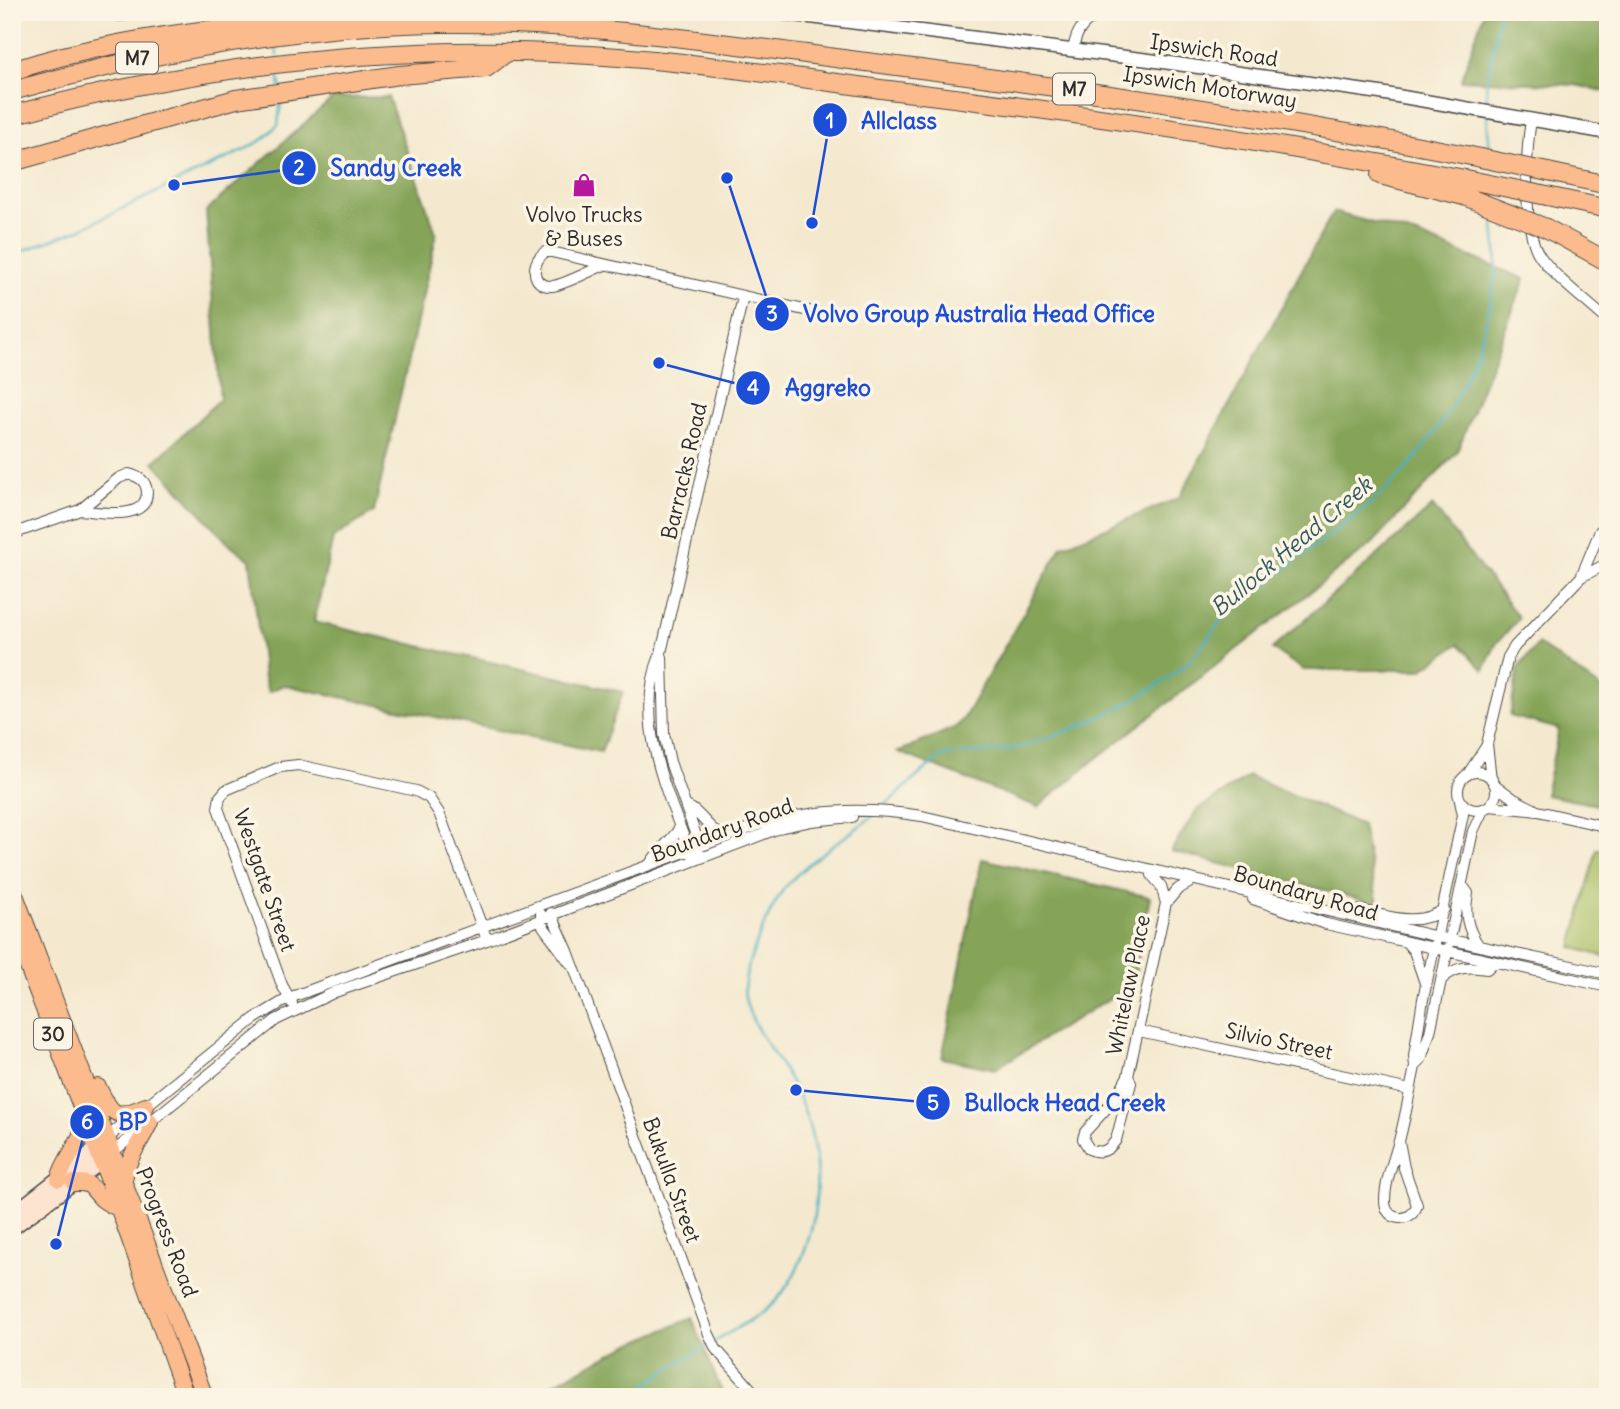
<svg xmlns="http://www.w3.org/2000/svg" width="1620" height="1409" viewBox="0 0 1620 1409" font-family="Delius,sans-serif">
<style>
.green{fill:#a7bd62;stroke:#697446;stroke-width:2}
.forest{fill:#85a458;stroke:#586842;stroke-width:2}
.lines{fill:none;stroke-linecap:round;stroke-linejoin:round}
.stream{stroke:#41afbf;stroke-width:2.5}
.minor-casing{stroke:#494844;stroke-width:12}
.tertiary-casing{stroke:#494844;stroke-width:15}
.secondary-casing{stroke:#494844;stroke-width:17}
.primary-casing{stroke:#494844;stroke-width:18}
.motorway-casing{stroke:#494844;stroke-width:20}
.minor{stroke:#fff;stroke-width:10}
.tertiary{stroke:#fff;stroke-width:12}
.secondary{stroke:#fde4d1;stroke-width:14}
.primary{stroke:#fbbb8d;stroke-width:16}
.motorway{stroke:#fbbb8d;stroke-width:18}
.motorway-bridge-casing{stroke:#494844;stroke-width:20;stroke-linecap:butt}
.motorway-bridge{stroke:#fbbb8d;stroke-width:18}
.labels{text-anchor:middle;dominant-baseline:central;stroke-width:7;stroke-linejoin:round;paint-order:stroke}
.shield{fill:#fcf5e5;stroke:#6a6863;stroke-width:2}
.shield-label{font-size:19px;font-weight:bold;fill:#2b2b2b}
.street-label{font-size:21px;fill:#2b2b2b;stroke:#fcf5e5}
.poi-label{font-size:21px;fill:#2b2b2b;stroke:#fcf5e5}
.water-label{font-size:23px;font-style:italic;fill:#33595f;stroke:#fcf5e5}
.leader{fill:none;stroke:#1d4ed8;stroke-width:2.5}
.callout-dot{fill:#1d4ed8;stroke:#fcf5e5;stroke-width:2.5}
.mark-label{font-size:21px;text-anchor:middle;font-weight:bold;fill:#fff}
.callout-label{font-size:23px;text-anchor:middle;font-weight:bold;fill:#1d4ed8;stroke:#fcf5e5;stroke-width:7;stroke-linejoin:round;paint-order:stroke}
</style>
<rect width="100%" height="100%" fill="#fcf5e5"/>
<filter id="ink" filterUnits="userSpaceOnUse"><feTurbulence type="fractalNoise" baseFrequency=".0143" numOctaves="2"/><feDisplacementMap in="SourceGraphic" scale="14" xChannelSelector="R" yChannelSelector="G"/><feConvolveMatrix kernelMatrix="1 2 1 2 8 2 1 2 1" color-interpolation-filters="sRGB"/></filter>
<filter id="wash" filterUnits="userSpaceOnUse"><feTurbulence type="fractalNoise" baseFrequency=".00686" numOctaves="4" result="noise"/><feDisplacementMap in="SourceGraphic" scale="28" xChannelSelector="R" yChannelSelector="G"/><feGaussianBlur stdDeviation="1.57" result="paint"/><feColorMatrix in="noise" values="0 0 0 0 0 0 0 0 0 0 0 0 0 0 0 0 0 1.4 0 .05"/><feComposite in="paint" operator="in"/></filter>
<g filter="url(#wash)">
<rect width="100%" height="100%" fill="#f4e9cf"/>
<!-- green -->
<path class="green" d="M1597 849 1608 851V958L1572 947Z"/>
<!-- forest -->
<path class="forest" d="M1484 12H1608V92L1575 85 1461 80Z
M388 97 436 233 434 246 374 512 333 538 314 622 623 692 601 752 284 685 268 692 264 678 250 560 227 542 154 462 220 399 206 211 333 98Z
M1333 212 1417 235 1525 279 1457 452 1372 544 1093 761 1038 807 898 752 956 727 964 718 1062 546 1179 498Z
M1433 506 1519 618 1496 644 1484 670 1459 644 1421 670H1304L1272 649Z
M1538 644 1608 693V807L1545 795 1559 729 1510 716 1518 668Z
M1249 776 1362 825 1378 904 1171 851 1196 811Z
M982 859 1150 897 1133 984 995 1069 942 1058Z
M692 1318 724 1397H537L543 1389 628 1345Z"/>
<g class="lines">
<!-- stream -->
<path class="stream" d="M276 42 277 56
M278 69 280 87
M1487 109 1486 88 1500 12
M1487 116 1490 154
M12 255 78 230 244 150 262 140 278 125 281 101
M881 809 938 758 947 755C970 753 993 752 1016 748 1027 746 1039 741 1051 737 1100 719 1144 698 1185 665 1204 649 1213 624 1233 610 1258 592 1280 573 1304 554 1324 540 1344 525 1363 510 1437 449 1484 367 1496 271 1498 253 1494 232 1493 213
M631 1397C661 1372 696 1353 729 1333 748 1321 770 1311 783 1292 824 1234 827 1152 795 1090 782 1062 750 1027 745 997 740 973 771 903 787 885 812 857 845 838 874 815"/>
</g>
</g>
<g filter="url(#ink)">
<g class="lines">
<!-- minor casing -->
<g class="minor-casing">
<path id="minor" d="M1130 12H1156
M1073 51C1076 27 1087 18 1110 12
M1531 120C1526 150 1523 227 1538 253 1553 277 1587 301 1608 321
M605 265C593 269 564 285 552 286 529 287 531 259 547 251L826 315
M12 534 80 510 119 478 129 474C139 477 146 480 147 492 147 522 99 512 80 510
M1581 577 1600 531 1608 525
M662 657 664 734 670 762 700 847 699 853
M1458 791a19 19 0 1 1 38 0a19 19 0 1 1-38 0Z
M1468 774 1487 745
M1491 779 1487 744 1508 657 1515 646 1581 577 1608 563
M1494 784 1514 799 1534 809
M686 806C698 809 709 830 724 838
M1489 806 1538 811 1608 827
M693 855 689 850C665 788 633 719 661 653L743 297
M650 864C658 850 672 841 680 827
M1462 885 1468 893C1464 914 1467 929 1479 946
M1253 899 1326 924 1608 987
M1166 903 1178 889 1189 883
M551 913 568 951 709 1334 716 1349 758 1397
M541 914 543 926 570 963
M1354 916 1360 910C1388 916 1419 928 1444 909
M1407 943 1414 951 1426 986
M1442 979C1456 966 1470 966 1487 969L1494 962
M292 1003 282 985 218 808 220 797 226 790 280 767 298 765 416 791 429 798 439 813 487 940
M1139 1031 1410 1090
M1415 1067 1421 1059 1430 1032 1473 831 1483 810
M1128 1076 1115 1099 1085 1132 1083 1139 1089 1149C1102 1155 1109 1150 1116 1140L1131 1083 1128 1076 1166 903 1161 886 1152 875
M109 1139 116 1130 254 1019 289 998 758 825C812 809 867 807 922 816L1438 937 1608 974
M1399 1141 1404 1168 1417 1205C1412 1224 1385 1222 1385 1201 1385 1179 1395 1158 1400 1137 1406 1114 1410 1090 1415 1067L1414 1056 1423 999 1463 815 1460 801
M113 1152 276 1020 335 992 487 940 782 827 811 821 852 817"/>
</g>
<!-- tertiary casing -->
<g class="tertiary-casing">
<path id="tertiary" d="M98 12 120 14 157 12
M771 12 1149 60 1380 93 1608 133"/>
</g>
<!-- secondary casing -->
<g class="secondary-casing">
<path id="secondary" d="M12 1215 105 1142
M12 1228 109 1156"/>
</g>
<!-- primary casing -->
<g class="primary-casing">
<path id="primary" d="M12 887 205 1397
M12 925 105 1170 186 1397
M98 1087C113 1117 115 1119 146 1106
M59 1179C65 1157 82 1143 85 1120
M124 1179C128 1157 141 1142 150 1122
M74 1183C94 1182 90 1188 102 1199 107 1203 113 1206 118 1208"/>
</g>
<!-- motorway casing -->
<g class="motorway-casing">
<path id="motorway" d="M12 71C84 47 158 36 232 27 281 21 331 15 381 14
M12 91C153 52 295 25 441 23 594 21 746 47 897 66 1087 90 1277 118 1466 155
M12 115C209 62 415 41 619 57 709 64 799 78 889 90 1083 113 1274 143 1465 179
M12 162 236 99 399 75 486 68 507 52
M1548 172 1608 185
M1380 175 1464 196
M1547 196 1608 209
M1546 228 1608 262"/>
</g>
<!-- minor -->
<use href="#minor" class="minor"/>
<!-- tertiary -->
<use href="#tertiary" class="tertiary"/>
<!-- secondary -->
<use href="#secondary" class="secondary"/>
<!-- primary -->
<use href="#primary" class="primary"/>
<!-- motorway -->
<use href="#motorway" class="motorway"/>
<!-- motorway-bridge casing -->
<g class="motorway-bridge-casing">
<path id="motorway-bridge" d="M1466 155 1548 172
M1465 179 1547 196
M1464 196 1546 228"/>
</g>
<!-- motorway-bridge -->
<use href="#motorway-bridge" class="motorway-bridge"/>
</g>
</g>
<!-- icons -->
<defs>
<g id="shop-bare" transform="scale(1.89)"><path d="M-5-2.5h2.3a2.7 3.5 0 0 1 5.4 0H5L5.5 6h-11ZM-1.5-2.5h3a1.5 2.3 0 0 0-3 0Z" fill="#b5179e" stroke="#fcf5e5" stroke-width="2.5" paint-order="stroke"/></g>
</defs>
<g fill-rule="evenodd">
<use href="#shop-bare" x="584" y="185"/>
</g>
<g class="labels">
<!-- shield labels -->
<g class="shield">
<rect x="116" y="42.5" width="42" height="31" rx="5"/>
<rect x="1053" y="73.5" width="42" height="31" rx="5"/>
<rect x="34" y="1018.5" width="38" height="31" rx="5"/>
</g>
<g class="shield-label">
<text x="137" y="58">M7</text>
<text x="1074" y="89">M7</text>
<text x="53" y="1034">30</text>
</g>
<!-- street labels -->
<g class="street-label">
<text transform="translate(1214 50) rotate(8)">Ipswich Road</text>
<text transform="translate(1210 87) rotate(9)">Ipswich Motorway</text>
<text transform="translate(684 471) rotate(-77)">Barracks Road</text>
<text transform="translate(722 830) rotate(-20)">Boundary Road</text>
<text transform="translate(265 880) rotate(71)">Westgate Street</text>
<text transform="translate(1306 893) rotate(16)">Boundary Road</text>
<text transform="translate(1128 985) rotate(-78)">Whitelaw Place</text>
<text transform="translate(1279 1041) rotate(12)">Silvio Street</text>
<text transform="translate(672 1180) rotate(70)">Bukulla Street</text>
<text transform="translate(167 1232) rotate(69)">Progress Road</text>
</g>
<!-- poi labels -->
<g class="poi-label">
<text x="584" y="214">Volvo Trucks<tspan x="584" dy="24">&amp; Buses</tspan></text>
</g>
<!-- water labels -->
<g class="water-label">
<text transform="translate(1291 546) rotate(-40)">Bullock Head Creek</text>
</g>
</g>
<!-- callouts -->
<path class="leader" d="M812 223L830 120M174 185L299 168M727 178L772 314M659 363L753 388M796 1090L933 1103M56 1244L87 1122"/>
<g class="callout-dot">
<circle cx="812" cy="223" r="7"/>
<circle cx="174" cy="185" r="7"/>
<circle cx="727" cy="178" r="7"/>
<circle cx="659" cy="363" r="7"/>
<circle cx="796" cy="1090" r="7"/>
<circle cx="56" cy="1244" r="7"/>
<circle cx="830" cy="120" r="18"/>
<circle cx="299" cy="168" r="18"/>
<circle cx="772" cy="314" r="18"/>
<circle cx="753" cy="388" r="18"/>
<circle cx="933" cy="1103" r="18"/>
<circle cx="87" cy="1122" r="18"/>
</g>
<g class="mark-label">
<text x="830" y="128">1</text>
<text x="299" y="175">2</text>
<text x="772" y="321">3</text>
<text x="753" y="395">4</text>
<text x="933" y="1110">5</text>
<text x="87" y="1129">6</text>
</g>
<g class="callout-label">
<text x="899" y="129">Allclass</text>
<text x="396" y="176">Sandy Creek</text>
<text x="979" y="322">Volvo Group Australia Head Office</text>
<text x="828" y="396">Aggreko</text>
<text x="1065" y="1111">Bullock Head Creek</text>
<text x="133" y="1130">BP</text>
</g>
<!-- margin -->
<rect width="1620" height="1409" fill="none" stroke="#fcf5e5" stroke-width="42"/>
</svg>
